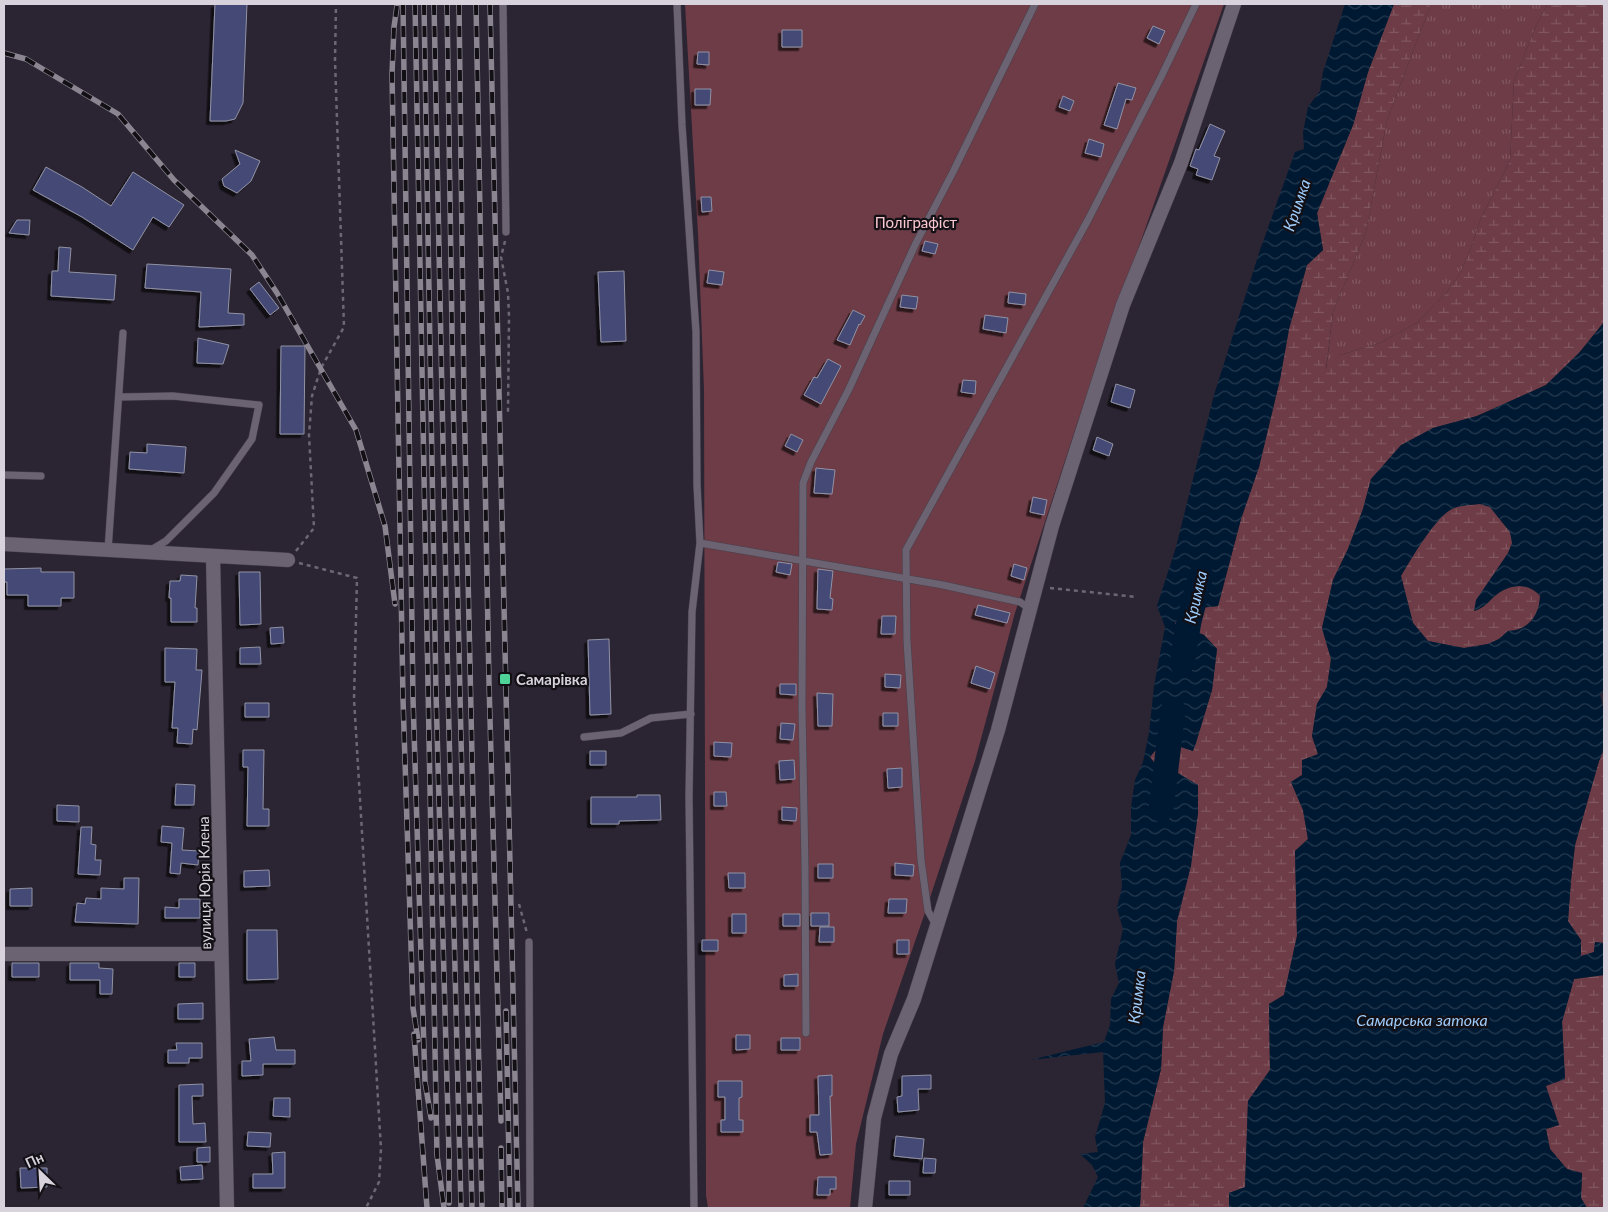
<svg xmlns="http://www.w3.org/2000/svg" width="1608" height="1212" viewBox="0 0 1608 1212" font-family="Lato,sans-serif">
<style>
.grass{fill:url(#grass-tufts)}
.wetland{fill:url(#wetland-marsh)}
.green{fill:#6d3c46}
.water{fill:url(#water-waves);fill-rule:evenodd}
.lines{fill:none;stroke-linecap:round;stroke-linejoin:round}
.river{stroke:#001932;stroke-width:25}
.building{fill:#444874;stroke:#9193a5;filter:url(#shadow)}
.lane-casing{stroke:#47404c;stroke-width:8}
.street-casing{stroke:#47404c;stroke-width:15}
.path{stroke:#6d6673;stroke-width:2.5;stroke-dasharray:4 4;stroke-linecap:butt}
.lane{stroke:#6b6272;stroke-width:7}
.street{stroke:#6b6272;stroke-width:14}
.rail-casing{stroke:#8a8590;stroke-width:5.5}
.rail{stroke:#120f15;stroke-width:4;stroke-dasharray:11;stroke-linecap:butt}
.poi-dot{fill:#50d398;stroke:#120f15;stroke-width:2}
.labels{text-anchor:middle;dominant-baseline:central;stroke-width:4.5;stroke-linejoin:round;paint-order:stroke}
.park-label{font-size:15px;fill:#fdc8d0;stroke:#120f15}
.poi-label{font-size:15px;font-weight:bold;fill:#d7d2dc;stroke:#120f15;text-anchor:start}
.street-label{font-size:15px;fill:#d7d2dc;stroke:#120f15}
.water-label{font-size:16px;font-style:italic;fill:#9dcbfa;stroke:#120f15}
</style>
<defs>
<pattern id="grass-tufts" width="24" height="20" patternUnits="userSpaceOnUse" patternTransform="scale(1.25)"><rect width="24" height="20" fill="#6d3c46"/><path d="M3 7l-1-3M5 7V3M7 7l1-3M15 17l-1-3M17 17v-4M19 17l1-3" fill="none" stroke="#815760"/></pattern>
<pattern id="wetland-marsh" width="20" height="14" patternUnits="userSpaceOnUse" patternTransform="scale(1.25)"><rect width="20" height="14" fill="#6d3c46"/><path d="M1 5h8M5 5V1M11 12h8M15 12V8" fill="none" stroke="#815760"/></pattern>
<pattern id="water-waves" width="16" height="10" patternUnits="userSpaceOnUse" patternTransform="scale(1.25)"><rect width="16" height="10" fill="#001932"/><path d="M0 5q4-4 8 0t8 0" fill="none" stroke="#243a4f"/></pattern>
<filter id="shadow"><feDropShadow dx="-3.5" dy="3.5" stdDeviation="0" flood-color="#0009"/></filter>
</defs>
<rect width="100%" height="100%" fill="#2b2432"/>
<!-- grass -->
<path class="grass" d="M1431 4H1548L1536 26 1514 81 1510 161 1481 218 1468 256 1459 275 1447 292 1418 322 1380 343 1340 355 1326 371 1333 312 1366 232 1387 120Z"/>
<!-- wetland -->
<path class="wetland" d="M1394 4H1431L1387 120 1366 232 1333 312 1326 369 1340 355 1380 343 1418 322 1447 292 1459 275 1468 256 1481 218 1510 161 1514 81 1536 26 1548 4H1604V322L1579 353 1546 385 1477 416 1433 428 1371 479 1363 509 1348 549 1333 580 1322 628 1331 659 1327 687 1317 704 1312 736 1318 754 1302 775 1291 782 1303 810 1308 839 1295 851 1297 936 1284 995 1269 1004 1270 1070 1248 1101 1245 1188 1229 1193V1208H1140L1143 1142 1161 1069 1163 1027 1174 971 1177 921 1183 897 1165 777 1150 757 1163 741 1193 751 1212 690 1217 649 1204 635 1175 624 1181 610 1218 606 1241 519 1259 467 1280 380 1289 329 1307 265 1323 250 1317 213 1353 125 1368 72Z
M1481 504 1490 507 1510 532 1513 543 1508 553 1474 611C1486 608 1490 599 1500 592 1514 583 1529 584 1540 596 1540 615 1528 631 1508 631L1499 639 1488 644 1464 648 1428 641 1413 623 1401 576C1411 559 1433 520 1450 510 1459 505 1470 505 1481 504Z
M1604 750V943L1595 942 1594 952 1581 956 1568 921 1571 880 1575 845 1599 761Z
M1604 975V1208H1587L1581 1198 1582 1173 1567 1169 1550 1149 1546 1129 1559 1125 1545 1086 1565 1079 1562 1021 1574 979Z"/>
<!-- green -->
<path class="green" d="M685 4H1224L1082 409 1015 613 975 761 928 904 883 1034 856 1144 850 1208H708L706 1195 704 390 698 234Z"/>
<!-- water -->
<path class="water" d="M1345 4H1394L1368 72 1353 125 1317 213 1323 250 1307 265 1289 329 1280 379 1259 467 1241 519 1218 606 1181 610 1175 624 1204 635 1217 649 1212 690 1196 743 1193 751 1163 741 1150 757 1165 777 1178 773 1198 785V814L1191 866 1177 921 1174 971 1163 1027 1161 1069 1143 1142 1140 1208H1083L1098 1177 1092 1165 1080 1154 1098 1152 1095 1137 1105 1103 1103 1052 1030 1060 1104 1042 1110 1025 1111 999 1119 983 1115 964 1123 929 1117 908 1122 887 1120 863 1131 835V807L1135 780 1143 762 1149 733 1154 686 1165 627 1157 606 1176 547 1214 395 1260 250 1295 152 1304 149 1303 132 1308 107 1320 91 1323 72Z
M1604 322V690L1600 695C1606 714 1608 742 1599 761L1575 845 1571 880 1568 921 1581 940V956L1594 952 1595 942 1604 943V975L1574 979 1562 1022 1565 1079 1546 1086 1559 1125 1546 1129 1550 1149 1567 1169 1582 1173 1581 1198 1587 1208H1229V1193L1245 1187 1248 1101 1270 1070 1269 1004 1284 995 1297 936 1295 851 1308 839 1303 810 1291 782 1302 775V760L1318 754 1312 736 1317 704 1327 687 1331 659 1322 628 1333 580 1348 549 1363 509 1371 479 1401 445 1433 428 1477 416 1546 385 1579 353ZM1480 504 1490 507 1510 532 1512 543 1508 553 1476 600 1474 611C1487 607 1489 599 1500 592 1514 583 1529 584 1540 595 1540 615 1528 631 1508 631L1499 639 1488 644 1464 648 1428 641 1413 623 1401 576C1411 559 1434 520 1450 510 1459 505 1470 505 1480 504Z"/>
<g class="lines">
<!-- river -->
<path class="river" d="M1182 663 1189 621 1201 575
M1161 809 1173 710"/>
</g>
<!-- building -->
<path class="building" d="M215 4H247L243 103 235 119 226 121H210Z
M1153 26 1165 31 1159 44 1147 38Z
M782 30H802V47H782Z
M698 52H709V65L697 64Z
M1118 83 1136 88 1132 100 1126 99 1117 129 1104 125Z
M695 89H711L710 105H695Z
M1063 96 1074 101 1070 111 1059 107Z
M1210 124 1225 131 1214 156 1220 158 1212 180 1196 175 1198 169 1190 166 1196 149 1199 150Z
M1089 139 1104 144 1101 157 1085 153Z
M235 150 260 161 251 181 237 193 224 186 222 179 240 164Z
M46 167 82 187 111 206 133 172 184 205 169 227 153 217 133 250 82 217 33 190Z
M701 197H711L712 211 702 212Z
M17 220H30L29 235 9 233Z
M925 241 938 244 935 254 922 251Z
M59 247 71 248 69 272 116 275 114 300 51 296 52 271H58Z
M147 264 231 269 228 313 244 314V325L199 327 201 292 145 288Z
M709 270 724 272 722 285 707 283Z
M624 271 626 341 601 342 598 272Z
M259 282 279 308 270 315 250 289Z
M1009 292 1026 294 1025 305 1008 303Z
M902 295 918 297 916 309 900 307Z
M853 310 865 316 860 325 859 324 850 345 837 340Z
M985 315 1008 318 1006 333 983 329Z
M198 338 229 345 223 364 197 363Z
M281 346H305L304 434H280Z
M828 359 841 366 821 404 804 395 814 377 817 378Z
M963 380 976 381 975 394 961 392Z
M1116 384 1135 390 1130 408 1111 402Z
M791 434 803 440 797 452 785 446Z
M1097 437 1113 444 1109 456 1093 450Z
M147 444 186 447 184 473 129 469 130 452 147 453Z
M816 468 835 470 832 494 814 493Z
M1033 497 1047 500 1044 515 1030 512Z
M778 562 792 564 790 575 776 572Z
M1014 564 1027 568 1024 580 1011 576Z
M41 568V572H74V598H61V606H28V595H7V582H4V569Z
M818 569 833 571 830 598 833 599 832 610 817 609Z
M239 572H260L261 624 240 625Z
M181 575 197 576 195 608H197V622H171V598H169L170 581H180Z
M978 605 1010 613 1007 623 975 615Z
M882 616H896L895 634H881Z
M283 627 284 643 271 644 270 628Z
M609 639 611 714 590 715 588 640Z
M260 647 261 664H240V648Z
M165 648 197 649 196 670H202L201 683 197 730 193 729 192 744 177 743 178 728H172L175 682H165Z
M976 666 995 673 990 689 971 683Z
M885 674 901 675 900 688 885 687Z
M780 684H796V695L780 694Z
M817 693 833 694 832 726H818Z
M245 703H269V717H245Z
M883 713H898V726H883Z
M781 723 795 724 793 740 780 739Z
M714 742 732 743 731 757 714 756Z
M243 750H264L263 809H269V826H247L248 767H243Z
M590 751H606V765H590Z
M794 760 795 779 780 780 779 761Z
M902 768V787L888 788 887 769Z
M176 784 195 785 194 805H175Z
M714 792H726L727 806H714Z
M637 795H660L661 820 619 821V824H591V797H637Z
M57 805 79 806V822L57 821Z
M782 807 797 808 796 821 782 820Z
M162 826 184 828 182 850 199 851 198 865 181 863 180 874 170 873 172 843 161 842Z
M81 827H92L91 844 96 845 95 860H101L100 875 78 874Z
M895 863 914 865 913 876 895 875Z
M818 864H833V878H818Z
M269 870 270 886 244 887V871Z
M728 873H745V888H729Z
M124 878H139L138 924 75 922 77 903 85 904 86 898 101 899V888L124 889Z
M32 888V906H10V889Z
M179 899H200V918H165V907L179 908Z
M889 899H907L906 913H888Z
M811 913H829V926H811Z
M732 914H746V933H732Z
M783 914H800V926H783Z
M820 927H834V942H819Z
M247 930H277L278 979 247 980Z
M702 940H718V951H702Z
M897 940H909V954H897Z
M12 963H39V977H12Z
M70 963H99V968L113 969 112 994H100V980H70Z
M179 963H195V977H179Z
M798 974V986H784V975Z
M203 1003V1019H178V1004Z
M736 1035H750V1049L736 1050Z
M274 1037 276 1050H295V1064H263V1075L242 1076V1061H251L249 1039Z
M781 1038H800V1050H781Z
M176 1043H202V1058H189V1063H168V1050H177Z
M832 1075V1096H830L832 1154 820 1155 817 1132H810V1115H819L818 1076Z
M931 1075V1089H918L919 1110 898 1112 897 1097 902 1096V1076Z
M718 1081H742V1097L739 1098V1120H743V1132H721V1120H725V1097H718Z
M203 1084V1096H192L193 1124 205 1123 206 1142H179V1085Z
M274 1098H290V1117L273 1116Z
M248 1132 271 1133 270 1147 247 1146Z
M896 1136 924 1139 922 1159 894 1156Z
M210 1147V1162H197V1148Z
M285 1152V1188H253V1174H273L272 1153Z
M924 1158 936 1159 935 1173H923Z
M202 1165 203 1179 181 1180 180 1167Z
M20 1168H47V1187L21 1188Z
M818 1177H836V1189H830V1195H817Z
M889 1181H910V1195H889Z"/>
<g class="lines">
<!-- lane casing -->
<g class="lane-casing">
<path id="lane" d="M503 4 506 232
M677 4 682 125 696 332 697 485 700 543 692 612 689 797 694 1208
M119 397 173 396 259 405 252 439 214 493 166 541 151 550
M4 475 41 476
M700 543 943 585 1020 602 1030 609
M108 550 123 333
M584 737 621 733 651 718 691 714
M936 925 928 911 921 860 907 641 906 550 1088 220 1161 77 1196 4
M529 942 530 1208
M806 1033 805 866 802 708 803 483 811 462 849 389 916 243 953 172 1035 4"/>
</g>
<!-- street casing -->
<g class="street-casing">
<path id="street" d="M4 544 288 560
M213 556 227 1208
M4 954H221
M865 1208 874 1118 891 1054 914 999 998 730 1052 526 1123 305 1181 163 1234 4"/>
</g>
<!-- path -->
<path class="path" d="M505 241 501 257 508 293 509 317 508 413
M296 551 314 528 309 435 312 396 321 368 344 327 335 60 336 4
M299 563 357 578 354 699 381 1149 379 1182 366 1208
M1050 588 1137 597
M519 904 527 933"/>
<!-- lane -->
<use href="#lane" class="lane"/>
<!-- street -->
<use href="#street" class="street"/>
<!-- rail casing -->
<g class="rail-casing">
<path id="rail" d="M403 4 413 698 425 1082 431 1118
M415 4 437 1155 444 1208
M424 4 436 693 449 1153V1203
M434 4 448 690 461 1208
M447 4 453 396 472 1208
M459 4 464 395 482 1208
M476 4 489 682 501 1121
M490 4 518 1208
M397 6 394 27 392 74 403 699 413 1008 418 1040
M4 53 26 59 118 114 174 180 252 255 277 293 356 430 385 526 395 604
M506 1011 510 1208
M414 1034 427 1208
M501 1148 502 1208"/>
</g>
<!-- rail -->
<use href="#rail" class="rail"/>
</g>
<!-- markers -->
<rect class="poi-dot" x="499" y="673" width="12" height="12" rx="2.5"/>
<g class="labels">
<!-- park labels -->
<g class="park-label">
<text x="916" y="222">Поліграфіст</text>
</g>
<!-- poi labels -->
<g class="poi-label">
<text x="516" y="679">Самарівка</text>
</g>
<!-- street labels -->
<g class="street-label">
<text transform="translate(204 883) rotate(-91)">вулиця Юрія Клена</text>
</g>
<!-- water labels -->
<g class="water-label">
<text transform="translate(1296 205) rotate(-71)">Кримка</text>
<text transform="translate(1195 597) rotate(-77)">Кримка</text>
<text transform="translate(1136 997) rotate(-83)">Кримка</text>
<text x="1422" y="1019">Самарська затока</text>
</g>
</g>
<!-- border -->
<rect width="1608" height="1212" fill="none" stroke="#d7d2dc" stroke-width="10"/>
<!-- north arrow -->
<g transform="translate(40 1172) rotate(335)" stroke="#120f15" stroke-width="4" paint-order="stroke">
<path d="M0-4L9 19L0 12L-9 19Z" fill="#d7d2dc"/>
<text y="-8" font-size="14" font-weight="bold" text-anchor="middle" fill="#d7d2dc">Пн</text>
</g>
</svg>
